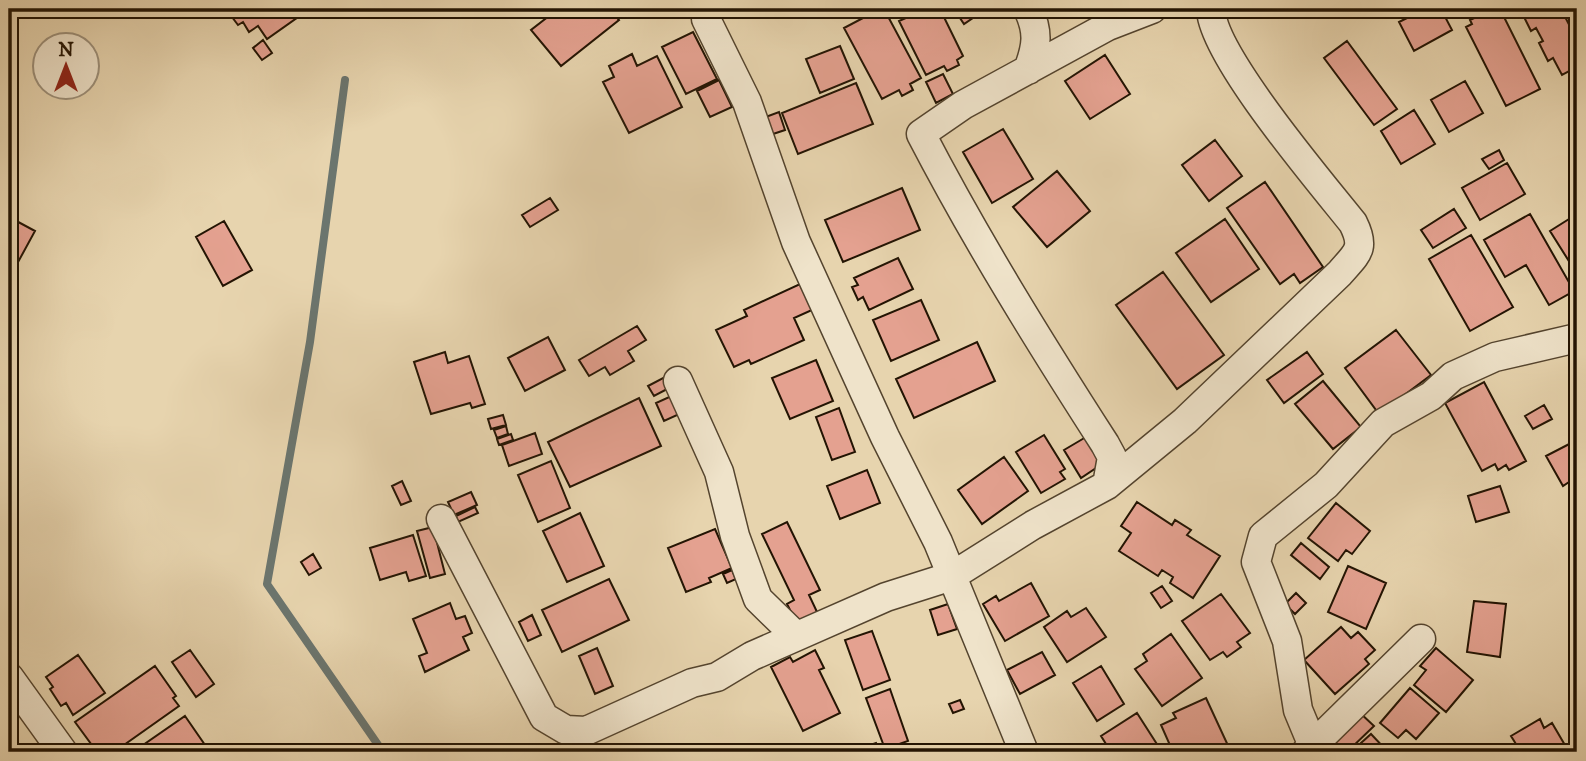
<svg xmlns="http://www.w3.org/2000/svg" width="1586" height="761" viewBox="0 0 1586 761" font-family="'IM FELL DW Pica',serif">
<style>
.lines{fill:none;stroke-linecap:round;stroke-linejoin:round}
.stream{stroke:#6b756e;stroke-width:8}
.building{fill:#e4a190;stroke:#231403;stroke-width:2}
.minor-casing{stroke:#54442e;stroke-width:31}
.minor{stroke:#efe3ca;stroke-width:28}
</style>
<rect width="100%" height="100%" fill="#e7d4ae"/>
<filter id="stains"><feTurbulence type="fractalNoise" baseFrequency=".00286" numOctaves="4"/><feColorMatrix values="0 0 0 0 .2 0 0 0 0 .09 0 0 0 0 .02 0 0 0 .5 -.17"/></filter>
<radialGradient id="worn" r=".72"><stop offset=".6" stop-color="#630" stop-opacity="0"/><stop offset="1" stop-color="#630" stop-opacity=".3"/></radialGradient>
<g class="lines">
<!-- stream -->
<path class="stream" d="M345 80 310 342 267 584 383 752"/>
</g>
<!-- building -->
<path class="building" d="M226 9H307L308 10 267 39 258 26 249 32 243 22 238 25Z
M558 9H610L619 20 561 66 531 30Z
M880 9H884L921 78 910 84 913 90 902 96 899 90 882 99 844 28Z
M926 9H940L963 56 957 60 959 65 947 71 944 66 926 75 899 21Z
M954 9H986L964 24Z
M1425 9H1441L1452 30 1414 51 1399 22Z
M1493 9H1500L1540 89 1506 106 1466 27 1472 24 1470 20Z
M1526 9H1561L1577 40V67L1562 75 1553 58 1548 61 1539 43 1543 41 1536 28 1531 31 1521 11Z
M693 32 717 79 686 94 662 47Z
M263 40 272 53 262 60 253 48Z
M1347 41 1397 109 1374 125 1324 58Z
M840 46 854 79 820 93 806 59Z
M632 54 637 66 657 56 682 107 629 133 603 82 614 77 609 66Z
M1105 55 1130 94 1090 119 1065 81Z
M943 74 953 94 936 103 926 82Z
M719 80 732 107 710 117 697 91Z
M1465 81 1483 113 1449 132 1431 100Z
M856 83 873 124 798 154 782 113Z
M1414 110 1435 144 1401 164 1381 131Z
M779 112 785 130 770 135 763 118Z
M1003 129 1033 179 992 203 963 152Z
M1215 140 1242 176 1209 201 1182 165Z
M1499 150 1504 160 1489 169 1482 159Z
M1507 163 1525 194 1480 220 1462 188Z
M1057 171 1090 211 1047 247 1013 207Z
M1265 182 1323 267 1300 283 1294 274 1280 284 1227 208Z
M902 188 920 230 843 262 825 220Z
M550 198 558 210 530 227 522 215Z
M1454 209 1466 228 1433 248 1421 230Z
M1530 214 1574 291 1549 305 1526 265 1505 277 1484 240Z
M1577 214V274L1550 231Z
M9 217 35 231 17 264 9 260Z
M1225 219 1259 269 1211 302 1176 253Z
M224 221 252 270 223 286 196 237Z
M1471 235 1513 307 1470 331 1429 259Z
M898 258 913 289 869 310 863 297 858 300 852 287 858 285 854 278Z
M1163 272 1224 355 1177 389 1116 305Z
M800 284 812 310 794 318 804 340 751 364 749 360 734 367 716 330 747 316 744 310Z
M921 300 939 340 891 361 873 320Z
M637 326 646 340 628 351 634 361 610 375 605 367 589 376 579 360Z
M1396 330 1431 375 1379 414 1345 368Z
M548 337 565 370 525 391 508 358Z
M977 342 995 381 914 418 896 379Z
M445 352 448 363 469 356 485 404 472 408 470 403 431 414 414 362Z
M1307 352 1323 374 1284 403 1267 380Z
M816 360 833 401 790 419 772 378Z
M665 377 671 387 654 396 648 386Z
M1323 381 1361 427 1333 449 1295 404Z
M1484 382 1526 461 1509 470 1506 465 1498 470 1495 464 1482 471 1445 403Z
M678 393 686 411 664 421 656 403Z
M639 398 661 446 570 487 548 442Z
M1544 405 1552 419 1533 429 1525 416Z
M839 408 855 452 832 460 816 417Z
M503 415 506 425 491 429 488 419Z
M506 426 508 434 497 438 494 430Z
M535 433 542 454 509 466 502 445Z
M511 434 513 440 499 445 497 439Z
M1044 435 1065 469 1060 472 1065 479 1041 493 1016 452Z
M1086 437 1102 464 1081 478 1064 450Z
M1577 440V487L1572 490 1569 482 1563 486 1546 456Z
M1004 457 1028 491 982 524 958 490Z
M551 461 570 508 538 522 518 475Z
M867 470 880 503 840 519 827 486Z
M402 481 411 501 401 505 392 486Z
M1500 486 1509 512 1476 522 1468 496Z
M471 492 477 505 454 515 448 502Z
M1137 502 1172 525 1175 520 1191 530 1187 535 1220 556 1193 598 1170 583 1173 577 1162 570 1158 576 1119 551 1131 533 1121 526Z
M1336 503 1370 531 1352 554 1346 550 1338 561 1308 538Z
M475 507 478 513 458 522 456 516Z
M580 513 604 566 567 582 543 531Z
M787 522 820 590 809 595 818 614 797 624 787 604 794 600 762 534Z
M433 527 445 574 430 578 417 531Z
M715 529 732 568 709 578 711 582 686 592 668 548Z
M413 535 426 576 409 581 406 572 380 580 370 548Z
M1301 543 1329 567 1320 579 1291 555Z
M313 554 321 568 309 575 301 562Z
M1348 566 1386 583 1366 629 1328 612Z
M732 570 736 579 727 583 723 574Z
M609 579 629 620 562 652 542 610Z
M1031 583 1049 616 1005 641 983 604 996 596 999 601Z
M1162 586 1172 601 1161 608 1151 593Z
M1296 593 1306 603 1295 614 1285 604Z
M1221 594 1250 633 1237 642 1241 647 1227 657 1223 652 1210 660 1182 621Z
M1474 601 1506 604 1500 657 1467 652Z
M450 603 456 619 465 616 472 633 463 637 469 650 425 672 419 656 427 653 413 619Z
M948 604 957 629 938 635 930 610Z
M1086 608 1106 637 1067 662 1044 627 1067 611 1071 617Z
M532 615 541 635 528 641 519 622Z
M1341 627 1351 638 1358 632 1375 650 1365 659 1369 664 1335 694 1304 660Z
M872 631 890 680 863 690 845 640Z
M1171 634 1202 678 1162 706 1135 669 1147 661 1143 654Z
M597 648 613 686 595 694 579 656Z
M1436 648 1473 680 1446 712 1414 685 1426 670 1420 666Z
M190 650 214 684 196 697 172 662Z
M815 650 824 668 819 670 840 713 803 731 771 667 790 657 793 662Z
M1042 652 1055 675 1020 694 1007 670Z
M78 655 105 693 73 715 66 703 61 706 50 689 53 687 46 677Z
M155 666 176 696 173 698 179 706 114 752H97L75 722Z
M1101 666 1124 704 1097 721 1073 683Z
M1410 688 1439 713 1416 739 1406 730 1398 738 1380 723Z
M890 689 908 741 885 749 866 698Z
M1206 698 1231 752H1173L1161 725 1176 718 1173 713Z
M960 700 964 709 953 713 949 704Z
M1358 711 1374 726 1347 752H1343L1330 739Z
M1137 713 1162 752H1111L1101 736Z
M185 716 205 745 195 752H133Z
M1540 719 1544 728 1552 723 1569 752H1501L1516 744 1511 736Z
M1371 734 1388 752H1351Z
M876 743 879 752H850Z"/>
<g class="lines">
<!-- minor casing -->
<g class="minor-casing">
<path id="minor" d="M706 9V19L747 102 796 242 885 437 938 542 1024 752
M1028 70C1037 46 1039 32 1028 9
M678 381 719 472 735 536 758 599 796 636
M1107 485 1112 457 1105 444C1040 343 976 240 921 134L963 105 1108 26 1152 9
M441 519 544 717 566 730 586 731 692 683 717 677 752 656 886 597 952 576 1033 525 1107 485 1185 421 1340 273C1357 253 1366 249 1353 223 1322 184 1211 54 1211 9
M9 677 63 752
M1313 746 1298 710 1287 641 1256 562 1263 536 1326 485 1383 423 1431 396 1453 376 1495 357 1577 338
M1306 752 1421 639"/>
</g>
<!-- minor -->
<use href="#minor" class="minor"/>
</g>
<!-- margin -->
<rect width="1586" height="761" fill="none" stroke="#e7d4ae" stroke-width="35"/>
<rect x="10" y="10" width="1565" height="740" fill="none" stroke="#231403" stroke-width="3.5"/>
<rect x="18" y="18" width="1551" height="726" fill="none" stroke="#231403" stroke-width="2"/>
<!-- north arrow -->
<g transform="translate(66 66)"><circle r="33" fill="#efe3ca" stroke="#9d907a" stroke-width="2"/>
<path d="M0-5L12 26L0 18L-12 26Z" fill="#8f2418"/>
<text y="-10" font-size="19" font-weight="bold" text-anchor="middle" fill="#231403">N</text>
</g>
<rect width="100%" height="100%" filter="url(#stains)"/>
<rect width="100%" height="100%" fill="url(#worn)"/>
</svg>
